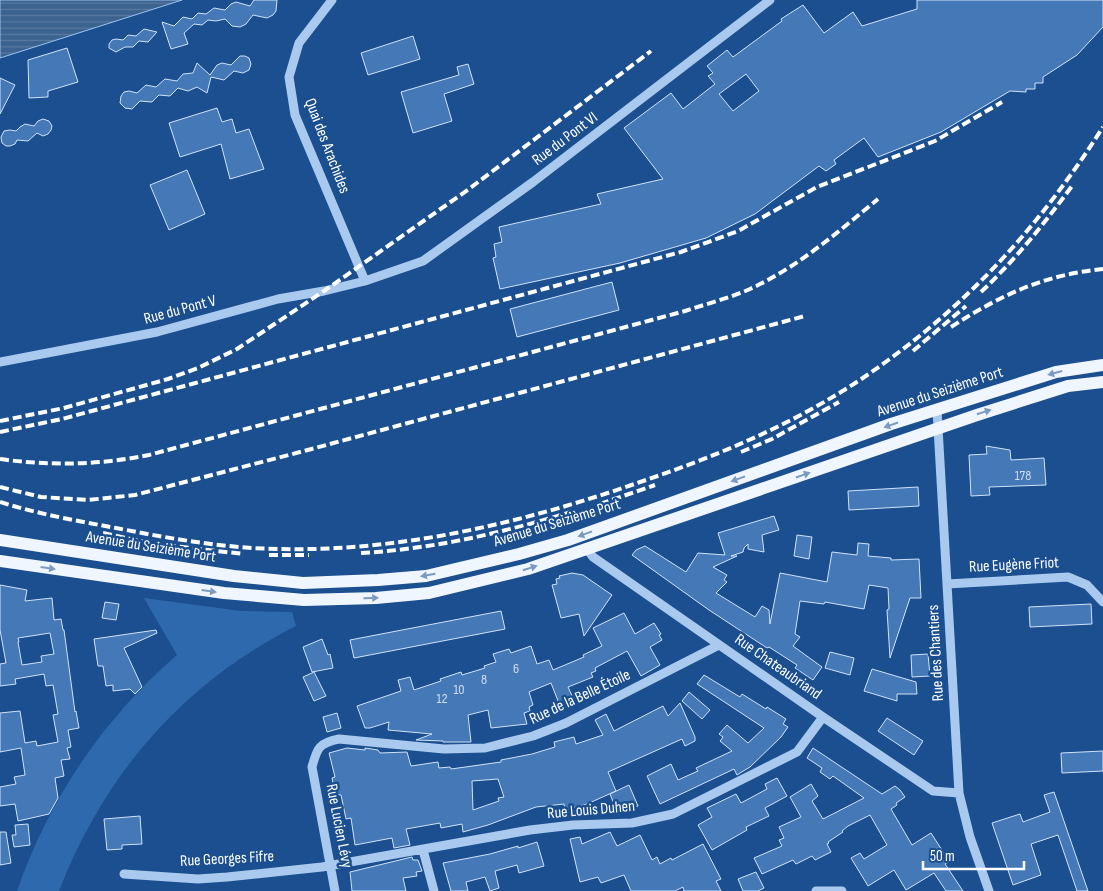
<svg xmlns="http://www.w3.org/2000/svg" width="1103" height="891" viewBox="0 0 1103 891" font-family="'Sofia Sans Condensed',sans-serif">
<style>
.green{fill:#2e69ad}
.water{fill:url(#water-rules);stroke:#9cc4f0}
.building{fill:#4478b7;stroke:#cfe3fa;fill-rule:evenodd}
.lines{fill:none;stroke-linecap:round;stroke-linejoin:round}
.minor{stroke:#a9c9ee;stroke-width:9}
.major{stroke:#f0f6ff;stroke-width:12}
.rail{stroke:#fff;stroke-width:4;stroke-dasharray:9 4;stroke-linecap:butt}
.oneway{fill:#7b9ac1}
.labels{text-anchor:middle;dominant-baseline:central;stroke-width:5;stroke-linejoin:round;paint-order:stroke}
.number-label{font-size:14px;fill:#d0dded}
.street-label{font-size:16px;fill:#fff;stroke:#1b4f8f}
</style>
<defs>
<pattern id="water-rules" width="6" height="5" patternUnits="userSpaceOnUse" patternTransform="scale(1.25)"><rect width="6" height="5" fill="#3c6290"/><path d="M0 2.5h6" fill="none" stroke="#597aa1"/></pattern>
</defs>
<rect width="100%" height="100%" fill="#1b4f8f"/>
<!-- green -->
<path class="green" d="M144 598 241 611 292 612 296 626C183 683 105 773 59 891H17C49 799 103 719 177 655Z"/>
<!-- water -->
<path class="water" d="M0 0H182L0 58Z"/>
<!-- building -->
<path class="building" d="M254 0H277L276 11 273 15 267 18 253 15 246 24 240 27 232 26 225 19 216 21 208 20 202 25 194 24 184 33 188 44 171 49 162 22 174 26 183 17 192 19 198 13 206 14 214 8 225 10 231 4 236 2 250 6Z
M917 0H1103V27L1077 55 1043 77V83H1035V89H1026V92L1010 91 941 132 878 157 864 138 834 160 836 164 826 171 819 166 755 214 706 238 620 263 500 289 493 258 496 257 494 244 502 242 499 227 601 204 597 194 663 179 624 128 671 93 683 109 715 84 708 76 713 73 707 66 727 50 733 57 782 21 781 19 803 5 824 33 853 12 862 26 917 9ZM746 74 759 91 733 111 719 94Z
M144 29 157 32 148 42 139 41 133 47H125L116 52 109 48V44L112 40 116 39 123 40 128 35 136 36Z
M413 36 420 59 368 75 361 53Z
M67 48 78 82 48 91V97L29 98 28 60Z
M240 56H245L249 58 251 64 249 70 243 73 234 71 224 80 211 77 207 93 197 87 188 91 178 88 170 96 159 95 152 102 140 101 132 109 125 108 120 103 121 96 124 92 129 91 137 93 146 85 156 87 165 79 177 81 183 74 193 73 197 63 210 75 217 65 222 63 231 65Z
M468 64 474 84 444 94 452 121 413 133 401 92 459 75 457 67Z
M0 78 15 85 0 114Z
M217 108 222 122 232 119 236 133 249 129 264 169 230 179 221 144 180 157 169 123Z
M43 119 49 121 52 126 51 130 48 134 43 136 37 133 28 141 17 140 15 144 10 146H6L2 143 1 137 4 131 10 130 16 131 20 127 25 124 34 126 38 121Z
M187 170 205 214 169 230 150 185Z
M612 282 619 310 517 337 510 309Z
M986 446 1010 450 1011 460 1044 458 1046 485 989 487 990 495 971 496 969 455 987 454Z
M918 487 919 506 849 510 848 491Z
M774 516 779 530 762 535 764 552 748 549V544L744 548 743 552 731 556H737L713 567 727 575 724 580 727 582 716 593 755 617 762 606 769 610 770 624 780 573 827 582 832 552 857 555 858 543 869 544 868 556 891 558V560L919 559 921 598H910L890 658 887 610 889 609 888 588 869 585 864 609 825 602 824 604 800 601 795 634 800 637 793 646 822 667 813 680 795 668 797 665 769 647 767 648 709 610 632 555 636 550 645 546 686 572 698 553 725 555 718 533Z
M797 535 812 537 809 559 794 556Z
M572 573 583 575 612 595 584 636 579 614 561 618 552 585 557 584 556 579 560 578 559 576Z
M0 585 27 590 25 601 52 598 54 620 61 619 63 630H64L75 712 76 711 79 728 68 730 71 747 67 748 70 759 61 760 64 776 55 778 58 798 49 814 18 821 15 804 0 806V787L16 784 14 777 25 775 21 748 0 752V713L20 711 25 743 36 741 37 746 58 742 53 715 58 714 53 685 46 686 44 674 15 679 16 684 0 686V664L6 663 0 630ZM50 633 54 654 41 656 42 662 22 665 18 642H19L18 638Z
M105 602 119 604 116 620 102 618Z
M1091 604 1092 624 1030 627 1029 607Z
M501 611 505 629 354 658 350 640Z
M624 613 635 634 654 623 661 634 659 635 662 640 650 647 660 665 641 676 627 651 595 668 596 671 591 673 593 677 568 687 574 700 560 706 551 683 529 692 533 705 529 707 530 711 524 713 527 724 491 728 488 710 468 715 471 742H443V741L416 740 432 734 388 730 389 722 370 728H365L357 706 401 691 398 680 410 677 414 690 441 681 440 679 461 672 462 675 485 668 484 666 496 662 493 654 509 649 511 653 531 646 537 664 549 660 553 670 584 657 583 655 602 646 593 628Z
M156 630 157 633 124 648 142 687 135 694 130 689 113 691V685L106 686 103 666H98L94 639Z
M322 639 328 655 330 654 333 668 312 672 303 647Z
M830 652 854 658 850 675 825 668Z
M928 654 930 676 912 677 911 655Z
M872 669 916 682 917 694H897V701L864 691Z
M314 672 326 696 314 701 303 677Z
M704 675 740 697 742 694 766 709 767 707 786 719 783 724 788 727 781 737 750 767 740 773 737 775 734 769 660 804 647 776 671 764 678 780 698 771 696 768 732 751 720 741 723 737 719 734 727 725 748 743 764 728 697 684Z
M689 692 710 710 702 719 682 701Z
M680 703 695 737V741L685 746 682 739 608 772 616 791 587 804 565 810 564 804 536 807 488 825 463 832 462 824 441 828 440 823 406 829 410 845 394 848 392 838 355 845 351 818 346 819 341 795 335 794 332 778 335 777 329 753 347 748 365 750V748L378 750 380 753 407 752 411 766 438 762 439 768 450 767 451 769 501 762V760L532 754 555 747 554 742 574 737 576 744 603 735 595 720 606 714 614 731 663 706 668 716ZM498 779 504 797 498 798 499 801 473 810 472 781Z
M337 713 341 728 327 732 323 717Z
M887 718 923 741 914 755 878 731Z
M813 748 882 794 895 786 900 790 905 797 896 803 897 805 891 809 912 845 931 833 949 861 945 864 963 891H946L934 873 906 890 894 870 868 886 851 858 860 853 864 859 887 845 870 815 848 826 842 831 843 832 828 842 829 843 827 844 831 852 815 860 812 856 796 864 793 860 762 874 754 858 782 846 779 840 784 838 779 827 801 817 790 797 811 784 818 796 812 801 823 819 864 798 833 776 830 779 820 772 822 768 807 758Z
M1103 751V771L1062 773 1061 753Z
M777 778 787 796 765 808 769 816 746 827 747 830 712 850 698 825 712 817 707 808 736 794 741 803 767 789 765 784Z
M629 785 638 806 618 814 610 794Z
M1054 792 1079 865 1088 891H1077L1058 835 1031 844 1041 875 1013 885 992 823 1020 814 1023 822 1050 812 1044 795Z
M140 816 142 844 122 845V849L107 850 104 819Z
M28 824 30 845 14 847 12 835H16L15 825Z
M0 832H6L11 863 0 865Z
M610 832 617 846 640 835 652 860 657 857 660 864 671 858 672 860 703 844 721 879 716 881 721 891H684L683 887 675 891H631L624 875 601 883 598 877 580 882 570 839 580 837 582 844Z
M537 842 544 866 519 873 517 865 495 871 499 888 490 891 485 877 466 882 468 891H451L443 863 490 854 518 846V848Z
M412 857 413 860H418L422 871 416 872 417 876 403 878 406 891H352L350 872Z
M756 872 764 888 758 891H743L738 879Z"/>
<g class="lines">
<!-- minor -->
<path class="minor" d="M332 0 299 43 289 77 295 115 365 281
M0 362 157 332 278 299 324 291 365 281 423 261 533 182 770 0
M937 410 959 793 970 837 989 891
M587 549 593 557 823 717 933 791 959 793
M947 584 1068 577 1087 585 1103 602
M423 850 434 891
M124 874 198 879 227 877 322 867 530 830 573 825 632 823 673 814 797 752 823 717
M335 891 312 767C317 749 318 743 339 739L444 749 485 748 533 736 566 723 719 645
M816 891H842"/>
<!-- major -->
<path class="major" d="M0 540 234 576 303 583 378 580 426 576 519 554 568 540 891 424 1056 372 1103 365
M0 561 224 593 304 600 376 598 429 593 528 569 977 415 1068 386 1103 382"/>
<!-- rail -->
<path class="rail" d="M981 292C1015 260 1044 224 1072 186
M951 327C1001 295 1043 275 1103 269
M913 351 966 306
M0 421 64 408 168 379 198 368 237 349 324 291 469 189 651 51
M0 432 62 419 681 252 738 231 817 187 935 141 1002 102
M741 452 772 439 839 402
M0 459C50 466 100 465 149 455L685 311C706 304 730 298 750 289 798 267 838 232 878 199
M0 487 41 497 88 500 135 495 304 451 805 316
M0 502C38 514 78 521 116 528 162 537 207 545 253 548 387 556 521 524 646 480 731 451 814 415 887 361 976 296 1044 220 1103 127
M600 504 655 485
M103 533 154 544 244 554
M361 553C433 549 502 533 571 512
M269 555H309"/>
</g>
<!-- one-way arrows -->
<defs><path id="oneway-solid" d="M-6-.8H1V-3.2L6.5 0L1 3.2V.8H-6Z" transform="scale(1.25)"/></defs>
<g class="oneway">
<use href="#oneway-solid" transform="translate(1055 373) rotate(165)"/>
<use href="#oneway-solid" transform="translate(984 412) rotate(-17)"/>
<use href="#oneway-solid" transform="translate(891 425) rotate(161)"/>
<use href="#oneway-solid" transform="translate(803 475) rotate(-19)"/>
<use href="#oneway-solid" transform="translate(738 479) rotate(160)"/>
<use href="#oneway-solid" transform="translate(585 534) rotate(160)"/>
<use href="#oneway-solid" transform="translate(48 568) rotate(8)"/>
<use href="#oneway-solid" transform="translate(530 568) rotate(-17)"/>
<use href="#oneway-solid" transform="translate(428 575) rotate(170)"/>
<use href="#oneway-solid" transform="translate(209 591) rotate(8)"/>
<use href="#oneway-solid" transform="translate(371 598) rotate(-2)"/>
</g>
<g class="labels">
<!-- number labels -->
<g class="number-label">
<text x="1023" y="475">178</text>
<text x="516" y="668">6</text>
<text x="484" y="679">8</text>
<text x="459" y="689">10</text>
<text x="442" y="698">12</text>
</g>
<!-- street labels -->
<g class="street-label">
<text transform="translate(565 139) rotate(-37)">Rue du Pont VI</text>
<text transform="translate(327 146) rotate(69)">Quai des Arachides</text>
<text transform="translate(180 310) rotate(-15)">Rue du Pont V</text>
<text transform="translate(940 392) rotate(-18)">Avenue du Seizième Port</text>
<text transform="translate(557 523) rotate(-17)">Avenue du Seizième Port</text>
<text transform="translate(151 547) rotate(9)">Avenue du Seizième Port</text>
<text transform="translate(1014 565) rotate(-3)">Rue Eugène Friot</text>
<text transform="translate(936 653) rotate(-93)">Rue des Chantiers</text>
<text transform="translate(778 667) rotate(35)">Rue Chateaubriand</text>
<text transform="translate(580 697) rotate(-25)">Rue de la Belle Étoile</text>
<text transform="translate(591 810) rotate(-5)">Rue Louis Duhen</text>
<text transform="translate(339 826) rotate(79)">Rue Lucien Lévy</text>
<text transform="translate(227 859) rotate(-3)">Rue Georges Fifre</text>
</g>
</g>
<!-- scale -->
<path d="M923 861v8h101v-8" fill="none" stroke="#ffffff" stroke-width="2.5"/>
<text x="930" y="861" font-size="15" fill="#ffffff" stroke="#1b4f8f" stroke-width="4" paint-order="stroke">50 m</text>
</svg>
